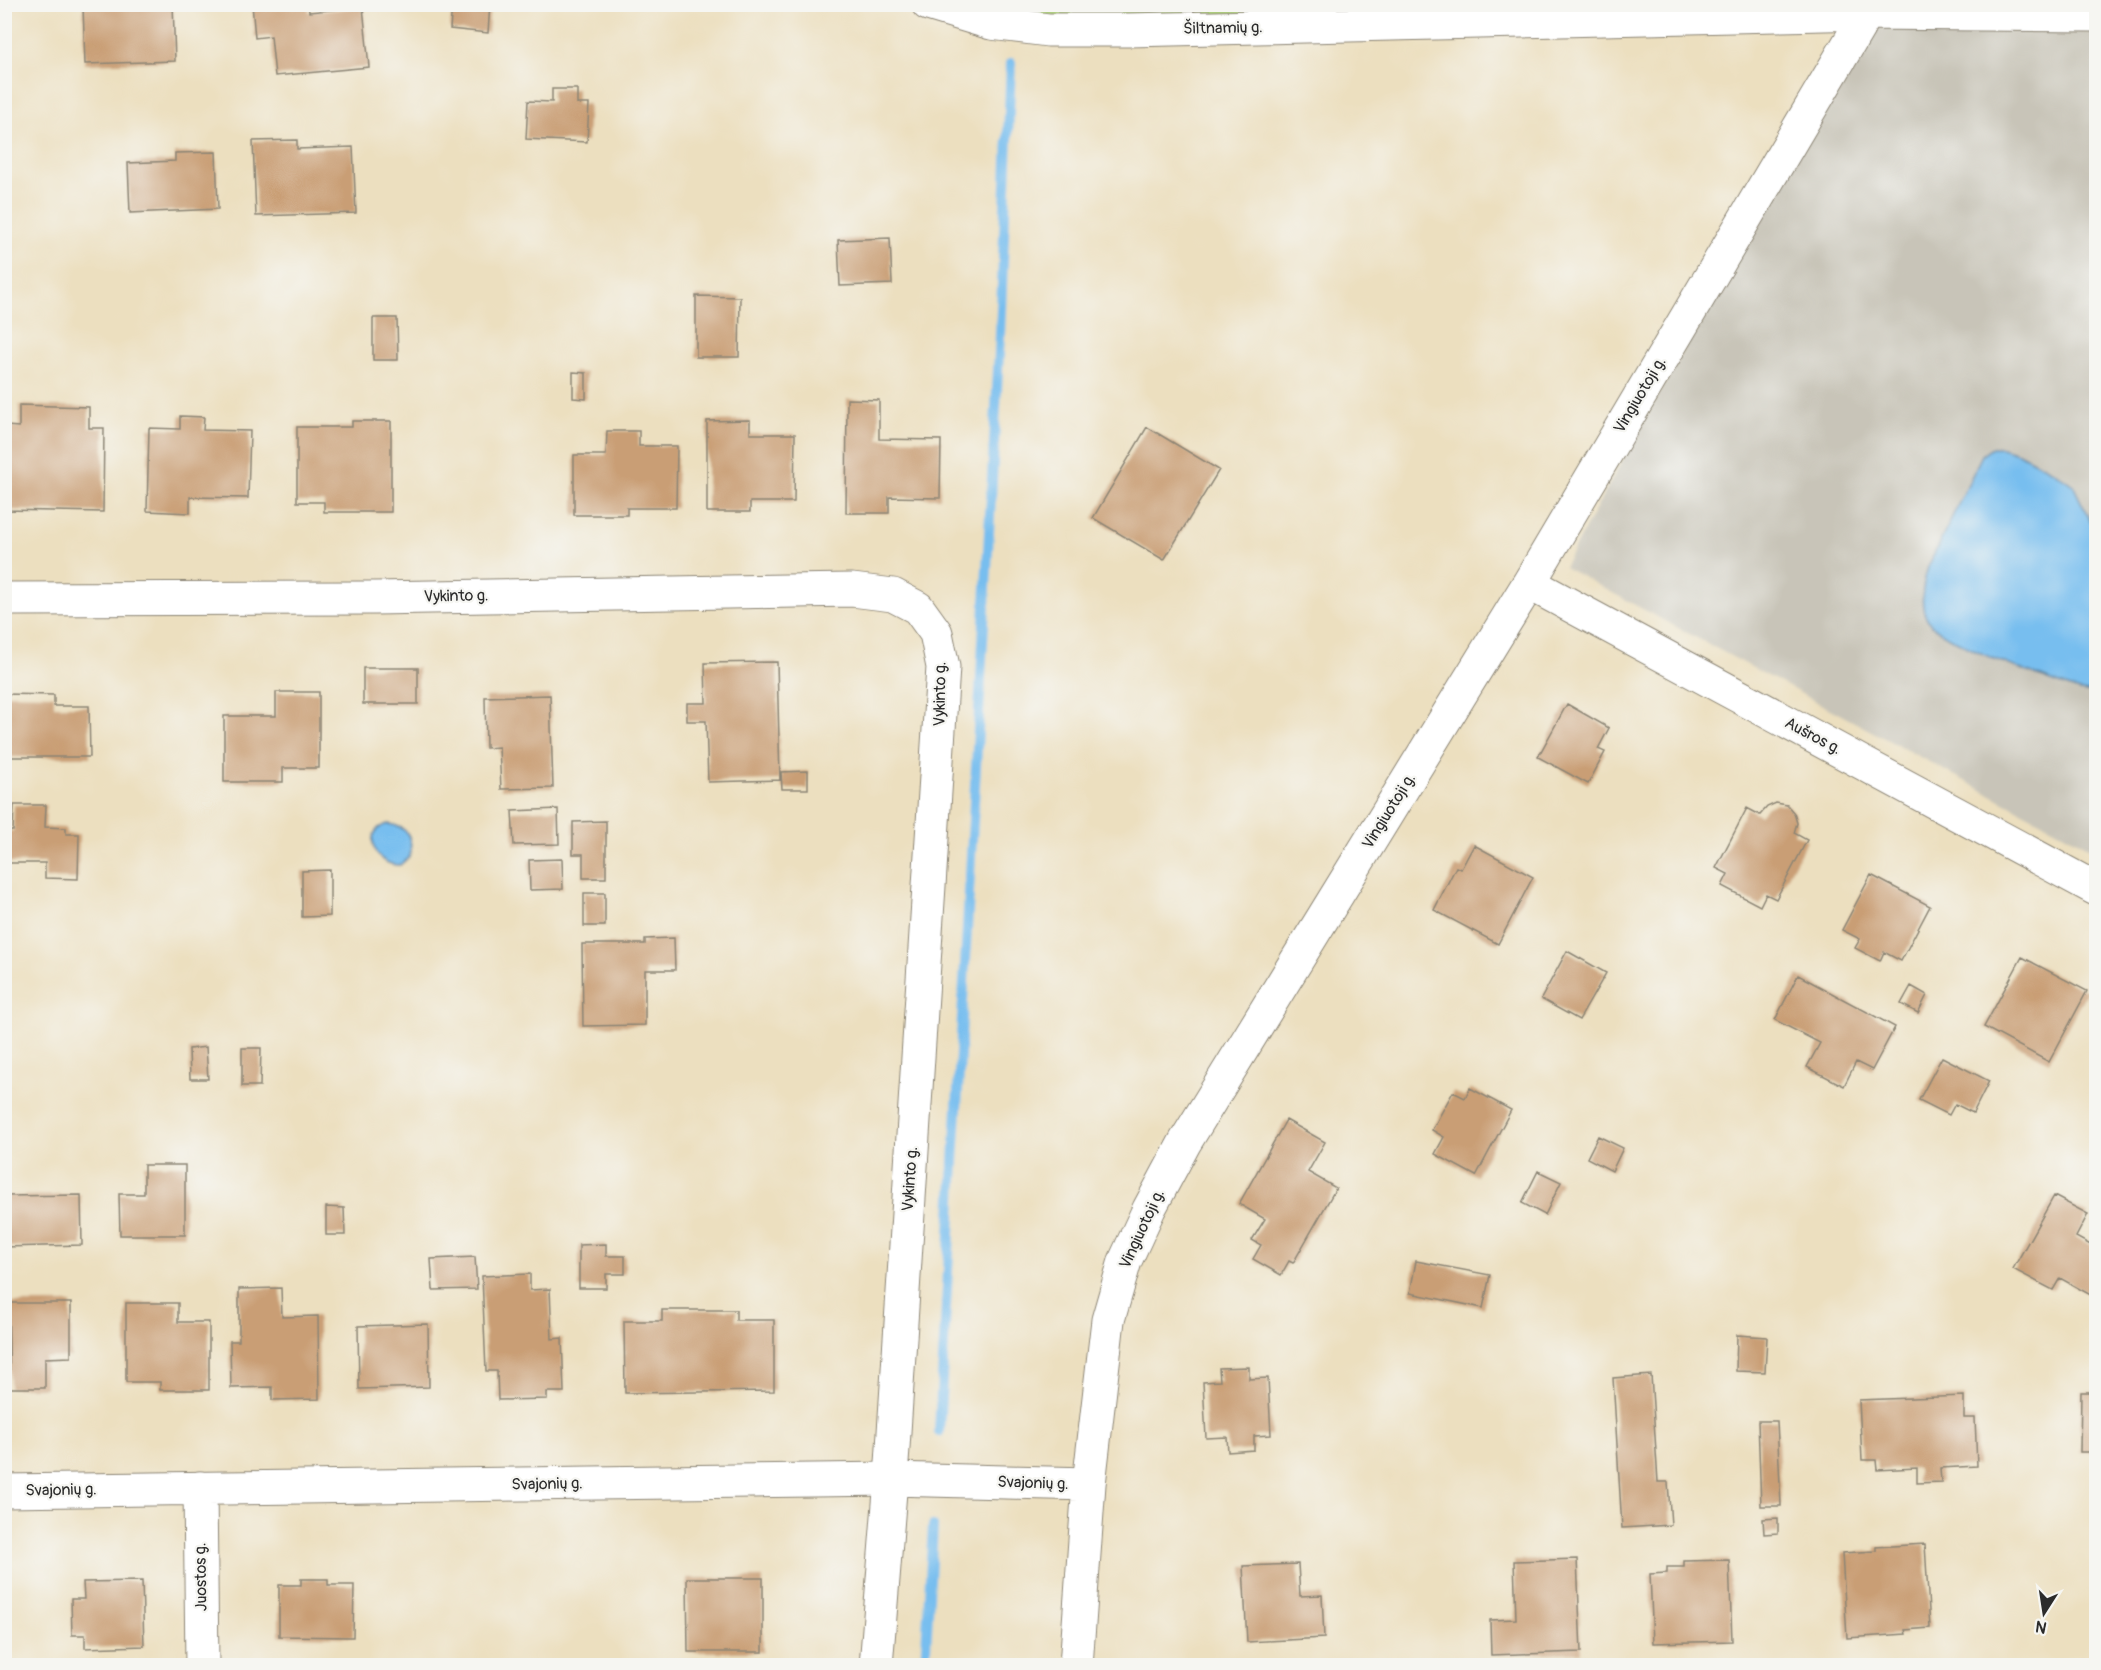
<svg xmlns="http://www.w3.org/2000/svg" width="2101" height="1670" viewBox="0 0 2101 1670" font-family="Pangolin,sans-serif">
<style>
.industrial{fill:#c8c4b8}
.green{fill:#b0d47d;stroke:#6e8054;stroke-width:1.5}
.water{fill:#77beef;stroke:#51748d;stroke-width:1.5}
.lines{fill:none;stroke-linecap:round;stroke-linejoin:round}
.stream{stroke:#77beef;stroke-width:10}
.building{fill:#c99e74}
.minor-casing{stroke:#8c8575;stroke-width:35}
.minor{stroke:#fff;stroke-width:33}
.labels{text-anchor:middle;dominant-baseline:central;stroke-width:4.5;stroke-linejoin:round;paint-order:stroke}
.street-label{font-size:16px;fill:#2b2b2b;stroke:#f6f6f2}
</style>
<rect width="100%" height="100%" fill="#f6f6f2"/>
<filter id="ink" filterUnits="userSpaceOnUse"><feTurbulence type="fractalNoise" baseFrequency=".0167" numOctaves="2"/><feDisplacementMap in="SourceGraphic" scale="12" xChannelSelector="R" yChannelSelector="G"/><feConvolveMatrix kernelMatrix="1 2 1 2 8 2 1 2 1" color-interpolation-filters="sRGB"/></filter>
<filter id="wash" filterUnits="userSpaceOnUse"><feTurbulence type="fractalNoise" baseFrequency=".008" numOctaves="4" result="noise"/><feDisplacementMap in="SourceGraphic" scale="24" xChannelSelector="R" yChannelSelector="G"/><feGaussianBlur stdDeviation="1.35" result="paint"/><feColorMatrix in="noise" values="0 0 0 0 0 0 0 0 0 0 0 0 0 0 0 0 0 1.4 0 .05"/><feComposite in="paint" operator="in"/></filter>
<g filter="url(#wash)">
<rect width="100%" height="100%" fill="#ecdfbf"/>
<!-- industrial -->
<path class="industrial" d="M1867 13 2096 15V851L1564 567Z"/>
<!-- green -->
<path class="green" d="M992 4 2096 5 991 23Z"/>
<!-- water -->
<path class="water" d="M1992 448H2002L2018 453 2053 471 2073 485 2096 533V693L2079 691C2047 679 1946 645 1928 621 1918 605 1923 583 1928 567L1982 455Z
M388 824C408 826 414 839 409 857L400 865C373 866 361 830 388 824Z"/>
<g class="lines">
<!-- stream -->
<path class="stream" d="M939 1432 1000 335 1011 63
M925 1666 933 1526"/>
</g>
<g id="blocks">
<!-- building -->
<path class="building" d="M173 4 175 61 85 64 83 6Z
M252 4H308L309 12 363 7 369 67 275 76 271 36 255 38Z
M452 4H490L488 33 450 29Z
M552 89H577V104H589L587 142 526 139 528 101 552 102Z
M297 140V149L353 147 356 213 256 216 253 141Z
M216 152 218 209 130 213 128 163 175 161V153Z
M890 238 892 284 840 286 838 240Z
M696 296 740 297 739 357H696Z
M373 318H397L398 360H373Z
M573 372 586 373V399L573 398Z
M847 399 879 400V439L941 440 940 498 889 497V513H846Z
M19 405 89 407V428H104L103 512 5 510 6 426 19 427Z
M180 416 204 417 203 430 250 431 248 498 190 497V513L147 511 149 428 180 429Z
M750 420V434H795L794 502H750V512H707V421Z
M352 421H391V512H324V502H297V427H352Z
M1147 427 1219 470 1164 560 1093 518Z
M607 431H639V446H677L676 508H627V515H574V455H606Z
M777 662 780 780 708 782 706 721H687V703H706L705 663Z
M363 668H418V704H363Z
M276 692H319V768H283V782H224V716H276Z
M4 694 54 695V706H89L90 757H4Z
M550 695 553 788 501 789 499 747 486 748 485 697Z
M1567 704 1609 728 1598 749 1605 752 1588 784 1538 757Z
M808 771V789H782L781 772Z
M1776 803 1787 805 1794 813 1797 823 1794 833 1807 840 1776 899 1766 894 1760 906 1722 886 1728 874 1716 868 1747 808 1760 815 1767 807Z
M14 805H46L45 827 66 828V834H79L78 879 45 878V863H4V831H13Z
M558 809 559 844 514 845 512 811Z
M606 821V878H583V854H573V822Z
M1474 845 1533 877 1498 944 1434 910 1456 867 1461 869Z
M562 859 563 889 530 890 529 860Z
M330 870V916L302 917V871Z
M1871 875 1930 906 1901 961 1884 952 1880 961 1855 948 1860 939 1842 930Z
M584 893H605V926H584Z
M674 938 675 970H645V1025L583 1026 582 944H645V939Z
M1567 951 1606 973 1579 1020 1541 999Z
M2022 957 2087 991 2049 1062 1984 1027Z
M1798 975 1895 1027 1872 1070 1856 1062 1844 1086 1807 1067 1820 1043 1775 1020Z
M1911 986 1927 995 1918 1013 1901 1004Z
M206 1047 208 1079H190L189 1049Z
M242 1048H261L260 1086H242Z
M1942 1057 1989 1081 1973 1113 1955 1104 1949 1115 1919 1100Z
M1470 1088 1511 1110 1476 1176 1435 1154 1444 1137 1432 1130 1453 1092 1465 1098Z
M1286 1120 1325 1142 1308 1172 1336 1188 1293 1263 1289 1261 1281 1275 1253 1259 1261 1245 1252 1240 1265 1219 1239 1204Z
M1598 1136 1623 1148 1612 1171 1587 1158Z
M144 1165H185V1235H120L119 1194H144Z
M1538 1171 1561 1182 1545 1215 1522 1203Z
M81 1195 82 1245 4 1247V1196Z
M2054 1196 2088 1214 2076 1237 2096 1248V1298L2060 1278 2053 1290 2013 1269Z
M326 1207 344 1208 345 1235H326Z
M606 1244V1256H625V1274H606V1288H579V1245Z
M475 1257 477 1289 433 1290 431 1259Z
M1416 1261 1490 1275 1483 1308 1410 1293Z
M530 1274V1290L550 1289 552 1339 562 1338 564 1392H547V1399L498 1400 497 1371H486L482 1276Z
M281 1288 282 1317 318 1316 319 1399 272 1400V1387L231 1388 230 1341H239V1289Z
M8 1303H71V1357L45 1358V1388H10Z
M126 1303H178V1322H209V1390H160V1382H126Z
M662 1310H736V1320H774V1391L625 1393 624 1321H662Z
M428 1324 429 1387 359 1389 358 1326Z
M1737 1335 1767 1337 1765 1372 1736 1371Z
M1249 1367V1379L1268 1378 1271 1435 1254 1436V1450L1228 1452 1227 1437 1206 1438 1203 1382 1220 1381 1219 1368Z
M1651 1375 1658 1482H1668L1671 1525 1622 1528 1613 1378Z
M2081 1392H2096V1452H2080Z
M1964 1396V1418H1975L1977 1466 1940 1468 1941 1482 1917 1483V1468L1877 1470 1876 1460H1862L1859 1400Z
M1758 1421H1777L1781 1506H1761Z
M1778 1518V1533L1764 1534 1763 1519Z
M2093 1543H2096V1568H2095Z
M1925 1544 1930 1628 1905 1630 1906 1634 1847 1638 1842 1553 1876 1551V1547Z
M1577 1559 1581 1652 1491 1655 1490 1620 1516 1619 1514 1561Z
M1729 1560 1732 1641 1653 1643 1650 1574 1667 1573V1567H1684V1561Z
M1298 1564 1300 1596 1322 1595 1324 1638 1247 1642 1243 1566Z
M687 1578H763V1652H688Z
M301 1579H328V1585H354L353 1637 279 1636V1585H301Z
M142 1581 144 1646 85 1648V1635H72L71 1599H84L83 1582Z"/>
</g>
</g>
<g filter="url(#ink)">
<use href="#blocks" fill-opacity="0" stroke="#8c8575" stroke-width="1.5"/>
<g class="lines">
<!-- minor casing -->
<g class="minor-casing">
<path id="minor" d="M928 4 991 23 1048 30H1129L1867 13 2096 15
M1529 583 2096 889
M4 599 375 598 852 590 893 595 918 608 936 633 943 667 891 1479 876 1666
M200 1488 202 1666
M4 1491 891 1479 1089 1484
M1076 1666 1089 1484 1108 1320 1125 1261 1149 1209 1185 1142 1529 583 1867 13"/>
</g>
<!-- minor -->
<use href="#minor" class="minor"/>
</g>
</g>
<g class="labels">
<!-- street labels -->
<g class="street-label">
<text transform="translate(1223 28) rotate(-1)">Šiltnamių g.</text>
<text transform="translate(1640 395) rotate(-59)">Vingiuotoji g.</text>
<text transform="translate(456 596) rotate(-1)">Vykinto g.</text>
<text transform="translate(940 694) rotate(-89)">Vykinto g.</text>
<text transform="translate(1813 736) rotate(28)">Aušros g.</text>
<text transform="translate(1389 811) rotate(-58)">Vingiuotoji g.</text>
<text transform="translate(910 1179) rotate(-86)">Vykinto g.</text>
<text transform="translate(1142 1229) rotate(-65)">Vingiuotoji g.</text>
<text transform="translate(1033 1483) rotate(2)">Svajonių g.</text>
<text transform="translate(547 1484) rotate(-1)">Svajonių g.</text>
<text transform="translate(61 1490) rotate(-1)">Svajonių g.</text>
<text transform="translate(201 1577) rotate(-91)">Juostos g.</text>
</g>
</g>
<!-- margin -->
<rect width="2101" height="1670" fill="none" stroke="#f6f6f2" stroke-width="24"/>
<!-- north arrow -->
<g transform="translate(2044 1613) rotate(192)" stroke="#f6f6f2" stroke-width="4.5" paint-order="stroke">
<path d="M0-4.5L10 22L0 15L-10 22Z" fill="#2b2b2b"/>
<text y="-9" font-size="16" font-weight="bold" text-anchor="middle" fill="#2b2b2b">N</text>
</g>
</svg>
